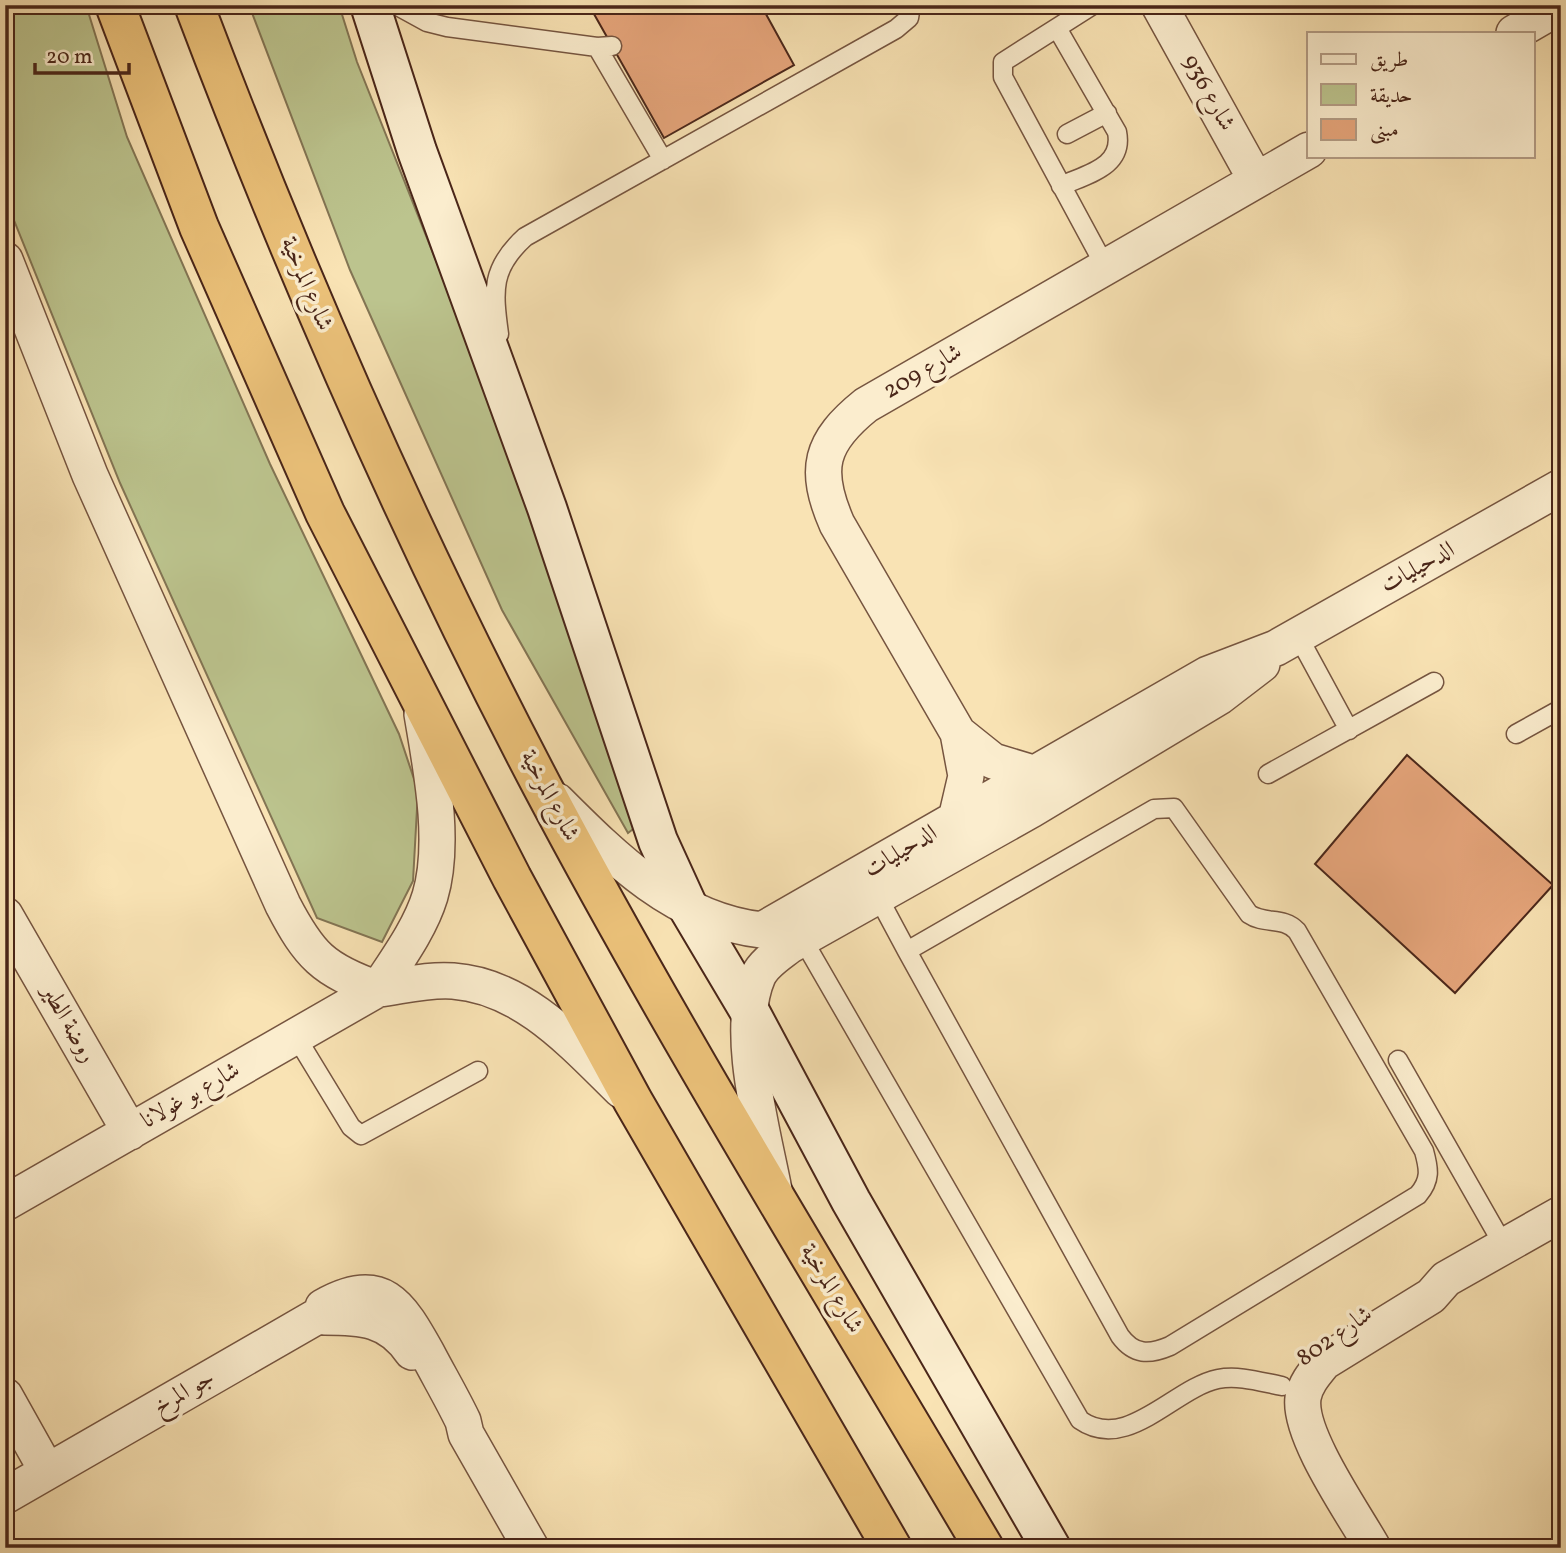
<svg xmlns="http://www.w3.org/2000/svg" width="1566" height="1553" viewBox="0 0 1566 1553" font-family="Vollkorn,Amiri,serif">
<style>
.green{fill:#bcc48e;stroke:#837554;stroke-width:2}
.building{fill:#e6a57b;stroke:#4a2619;stroke-width:2}
.lines{fill:none;stroke-linecap:round;stroke-linejoin:round}
.lane-casing{stroke:#765540;stroke-width:21}
.street-casing{stroke:#765540;stroke-width:38}
.secondary-casing{stroke:#4a2619;stroke-width:42}
.highway-casing{stroke:#4a2619;stroke-width:42}
.lane{stroke:#fbedce;stroke-width:18}
.street{stroke:#fbedce;stroke-width:35}
.secondary{stroke:#fbedce;stroke-width:38}
.highway{stroke:#ecc27a;stroke-width:38}
.labels{text-anchor:middle;dominant-baseline:central;stroke-width:7;stroke-linejoin:round;paint-order:stroke}
.street-label{font-size:24px;fill:#4a2619;stroke:#fbedce}
</style>
<rect width="100%" height="100%" fill="#f9e3b4"/>
<filter id="stains"><feTurbulence type="fractalNoise" baseFrequency=".00286" numOctaves="4"/><feColorMatrix values="0 0 0 0 .2 0 0 0 0 .09 0 0 0 0 .02 0 0 0 .5 -.17"/></filter>
<radialGradient id="worn" r=".72"><stop offset=".6" stop-color="#630" stop-opacity="0"/><stop offset="1" stop-color="#630" stop-opacity=".3"/></radialGradient>
<!-- green -->
<path class="green" d="M5 5H86L127 137 270 464 399 734 418 791 413 881 382 942 317 918 120 483 5 198Z
M249 5H339L357 62 481 374 641 823 628 833 502 610 350 270Z"/>
<!-- building -->
<path class="building" d="M608 5H761L794 65 664 138 594 14Z
M1407 755 1553 885 1455 993 1315 864Z"/>
<g class="lines">
<!-- lane casing -->
<g class="lane-casing">
<path id="lane" d="M396 5 427 22 447 27 597 47 612 46
M1093 5 1003 62V77L1106 268
M1057 28 1117 132C1124 167 1087 174 1061 186
M597 47 663 160
M1067 134 1107 113
M499 334C493 290 491 268 525 237L896 29 909 18 911 5
M1298 636 1349 730
M1516 734 1561 709
M1268 774 1434 682
M877 895 907 951 1120 1336C1134 1355 1149 1355 1170 1346L1418 1195C1431 1180 1429 1169 1424 1151L1297 931C1283 916 1265 925 1249 914L1174 808 1154 809 907 951
M802 938 1080 1420C1127 1453 1174 1388 1218 1379 1239 1375 1261 1382 1282 1386
M295 1035 351 1127 361 1135 478 1071
M1398 1060 1504 1246"/>
</g>
<!-- street casing -->
<g class="street-casing">
<path id="street" d="M1159 5 1256 180
M1514 33 1561 6
M5 260 90 475 283 905C309 955 323 970 378 989
M958 733 993 761 1036 774
M557 801C614 858 677 921 762 930L1208 674 1276 648 1561 487
M956 819 966 776 958 733 837 524C813 469 820 442 866 405L1309 150
M5 915 130 1132
M378 989C396 961 420 929 430 896 446 842 431 768 422 714
M774 1190C763 1132 734 1030 758 976 764 963 779 954 789 946L1031 810 1219 697 1262 664
M5 1203 378 989C402 986 428 979 453 981 523 986 574 1044 621 1090
M321 1314 324 1317C362 1317 389 1318 412 1352
M5 1396 47 1471
M5 1496 321 1314 323 1307C382 1273 400 1305 427 1353 439 1376 452 1398 463 1421L466 1434 531 1548
M1373 1548C1354 1514 1298 1435 1303 1398 1305 1384 1315 1373 1324 1362L1431 1296 1446 1279 1561 1214"/>
</g>
<!-- secondary casing -->
<g class="secondary-casing">
<path id="secondary" d="M370 5 417 151 547 508 658 841 690 911 750 1012 851 1201 1051 1548"/>
</g>
<!-- highway casing -->
<g class="highway-casing">
<path id="highway" d="M115 5 199 227 325 513 512 878 633 1101 892 1548
M194 5C295 272 409 533 542 786 679 1045 835 1295 984 1548"/>
</g>
<!-- lane -->
<use href="#lane" class="lane"/>
<!-- street -->
<use href="#street" class="street"/>
<!-- secondary -->
<use href="#secondary" class="secondary"/>
<!-- highway -->
<use href="#highway" class="highway"/>
</g>
<g class="labels">
<!-- street labels -->
<g class="street-label">
<text transform="translate(1208 93) rotate(61)">شارع 936</text>
<text transform="translate(306 284) rotate(67)">شارع المرخية</text>
<text transform="translate(923 372) rotate(-30)">شارع 209</text>
<text transform="translate(1418 568) rotate(-29)">الدحيليات</text>
<text transform="translate(549 796) rotate(62)">شارع المرخية</text>
<text transform="translate(901 852) rotate(-31)">الدحيليات</text>
<text transform="translate(68 1024) rotate(60)">روضة الطير</text>
<text transform="translate(191 1096) rotate(-30)">شارع بو غولانا</text>
<text transform="translate(831 1289) rotate(59)">شارع المرخية</text>
<text transform="translate(1335 1337) rotate(-35)">شارع 802</text>
<text transform="translate(184 1393) rotate(-30)">جو المرخ</text>
</g>
</g>
<!-- margin -->
<rect width="1566" height="1553" fill="none" stroke="#f9e3b4" stroke-width="28"/>
<rect x="7" y="7" width="1552" height="1539" fill="none" stroke="#4a2619" stroke-width="3.5"/>
<rect x="14" y="14" width="1538" height="1525" fill="none" stroke="#4a2619" stroke-width="2"/>
<!-- legend -->
<rect x="1307" y="32" width="228" height="126" fill="#fbedce" stroke="#b49d86" stroke-width="2"/>
<rect x="1321" y="54" width="35" height="10" fill="#fbedce" stroke="#b49d86" stroke-width="2"/>
<text x="1370" y="66" font-size="21" fill="#4a2619">طريق</text>
<rect x="1321" y="84" width="35" height="21" fill="#bcc48e" stroke="#b49d86" stroke-width="2"/>
<text x="1370" y="102" font-size="21" fill="#4a2619">حديقة</text>
<rect x="1321" y="119" width="35" height="21" fill="#e6a57b" stroke="#b49d86" stroke-width="2"/>
<text x="1370" y="136" font-size="21" fill="#4a2619">مبنى</text>
<!-- scale -->
<path d="M35 63v10h94v-10" fill="none" stroke="#4a2619" stroke-width="3.5"/>
<text x="46" y="63" font-size="21" fill="#4a2619" stroke="#fbedce" stroke-width="5" paint-order="stroke">20 m</text>
<rect width="100%" height="100%" filter="url(#stains)"/>
<rect width="100%" height="100%" fill="url(#worn)"/>
</svg>
